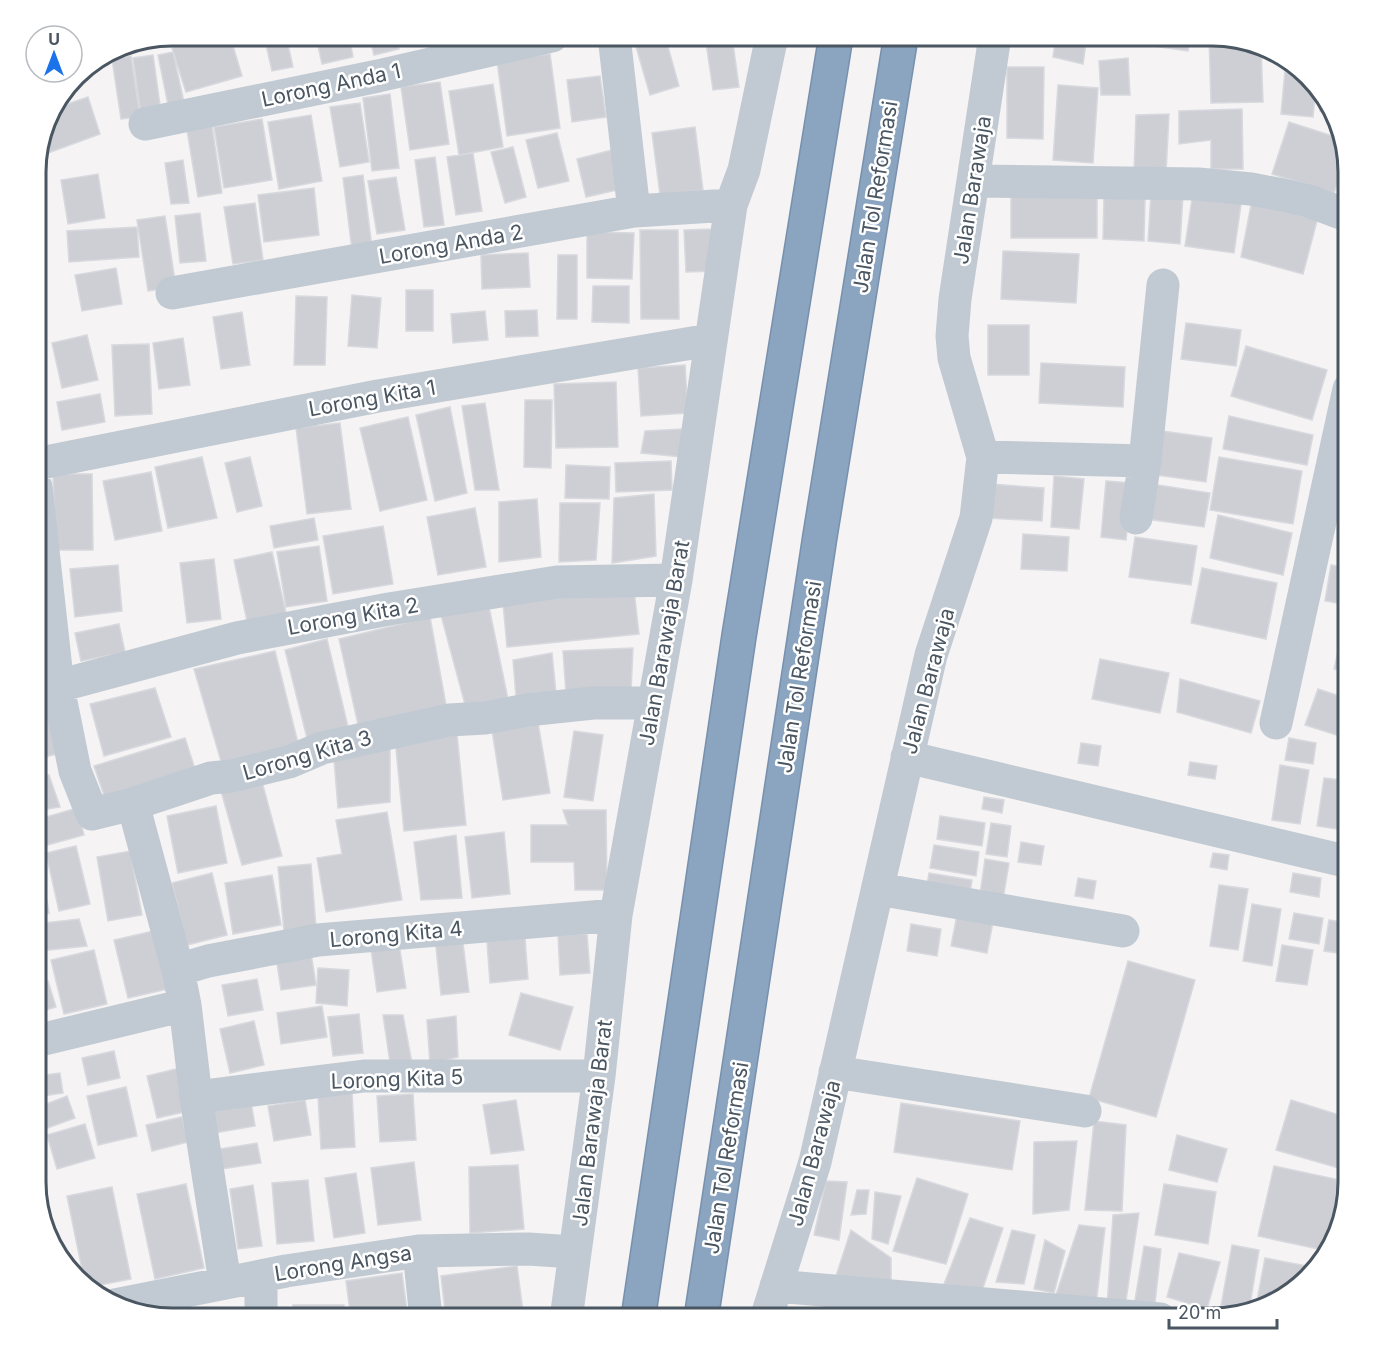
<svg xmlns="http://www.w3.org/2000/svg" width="1385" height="1355" viewBox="0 0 1385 1355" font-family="Inter,sans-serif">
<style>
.building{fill:#cdcfd5;stroke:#d7d9de;stroke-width:1.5}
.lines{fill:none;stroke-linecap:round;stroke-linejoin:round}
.highway-casing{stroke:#7690ad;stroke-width:36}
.street{stroke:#c1cad2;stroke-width:33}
.highway{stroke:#8ba5c1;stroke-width:33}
.labels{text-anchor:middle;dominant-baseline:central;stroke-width:5;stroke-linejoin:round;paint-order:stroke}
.street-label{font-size:21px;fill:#4a5661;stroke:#fff}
.rim{fill:none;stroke:#4a5661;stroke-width:3}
</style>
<rect width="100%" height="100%" fill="#f5f3f3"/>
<!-- building -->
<path class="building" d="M200 36H230L242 76 186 92 171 45Z
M264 36H286L293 67 272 71Z
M316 36H349L353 57 322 64Z
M369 36H396L399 49 374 55Z
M633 36H665L679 86 650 95Z
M705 36H732L739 87 713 90Z
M1056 36H1087L1083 64 1053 57Z
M1140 36H1190L1188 51 1139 44Z
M1209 36H1221L1261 47 1263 102 1211 103Z
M166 37 118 52 117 49 121 46Z
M173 52 185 107 169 110 158 55Z
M550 54 560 128 507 136 497 61Z
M153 55 161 112 141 115 133 58Z
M106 56 108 65 82 71V70Z
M131 56 140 117 121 119 112 59Z
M1128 58 1130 95H1101L1099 61Z
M1286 60 1316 84 1313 117 1281 114Z
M1007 67H1044L1043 139 1007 138Z
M600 76 606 117 572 122 567 80Z
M440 82 449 144 410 150 401 87Z
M493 84 503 147 459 155 449 91Z
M1058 85 1098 88 1093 163 1053 160Z
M390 94 399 168 372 171 363 98Z
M1323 95 1335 114 1320 111Z
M88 97 100 134 48 153 43 138 50 113 53 109Z
M360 103 369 162 340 167 330 107Z
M1242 109 1243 169H1211V140L1179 144V111Z
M1169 114 1166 173H1134L1136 115Z
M311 115 322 181 279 189 268 122Z
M262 119 272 180 224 188 214 127Z
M1289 122 1342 139 1346 156 1334 193 1272 174Z
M212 126 222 193 198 197 187 130Z
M695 127 703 190 660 195 652 133Z
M557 133 569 181 538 188 526 140Z
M513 147 526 197 505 203 491 152Z
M616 149 626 188 586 197 577 159Z
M473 153 482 211 456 215 447 157Z
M435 157 444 225 424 227 415 160Z
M183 160 189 203 171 204 165 163Z
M98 174 105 218 68 224 61 180Z
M363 175 372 248 352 250 343 178Z
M396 177 405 230 377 234 368 181Z
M314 188 319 235 264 242 258 195Z
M1097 191V238H1011V192Z
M1193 192 1242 198 1234 253 1185 246Z
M1151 194 1183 195 1180 244 1148 241Z
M1104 196 1145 197 1144 241 1103 239Z
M1252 200 1318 217 1303 274 1241 257Z
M255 203 263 260 233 264 224 207Z
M200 213 206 261 180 263 175 216Z
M165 216 176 287 148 291 137 220Z
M137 227 139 257 69 262 67 231Z
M714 229 716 271 686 272 684 230Z
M640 230H678L679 319H641Z
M587 232 634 233 632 279 587 278Z
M1003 251 1079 254 1076 303 1001 299Z
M528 253 530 287 482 289 481 255Z
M558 255H577V319H557Z
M116 268 122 304 82 311 75 275Z
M593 286H629V323L592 322Z
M406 290H433V331H406Z
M352 295 381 298 377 348 348 346Z
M296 296 327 297 325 365H294Z
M537 310 538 336 506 337 505 311Z
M485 311 488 340 453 343 451 314Z
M242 312 250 365 221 369 213 317Z
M1186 323 1241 330 1236 366 1181 359Z
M988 325H1029V375H988Z
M87 335 98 380 62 388 52 343Z
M183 338 190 385 159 389 153 343Z
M149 344 152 414 115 416 112 345Z
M1246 346 1327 370 1312 420 1231 396Z
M1041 363 1125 367 1123 407 1039 403Z
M685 365 688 413 641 416 638 368Z
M616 382 618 447 556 448 554 384Z
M100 394 105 422 62 430 57 402Z
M525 400H552L551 468 524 467Z
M485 403 499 490H475L462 406Z
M450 407 467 493 435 501 416 415Z
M1229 416 1313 435 1307 465 1223 449Z
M408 417 427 500 380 511 360 428Z
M340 423 351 509 307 514 296 428Z
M682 429V457L641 453 645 431Z
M1155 430 1212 438 1206 482 1150 474Z
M202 457 217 518 168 528 155 467Z
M250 457 262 506 237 512 225 463Z
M1219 457 1302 471 1293 524 1210 510Z
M671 461 672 490 616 492 615 463Z
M566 465 610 467 609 499 565 498Z
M151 472 162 531 115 540 103 481Z
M53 474H92L93 550H55Z
M1054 476 1084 479 1079 529 1051 527Z
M1106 481 1132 483 1126 540 1101 537Z
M1145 483 1210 493 1204 527 1139 518Z
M990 484 1044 488 1042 521 988 518Z
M654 494 656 556 612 563 614 498Z
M537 499 541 557 499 562V502Z
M560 503H600L596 560 559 562Z
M475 508 486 567 438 575 427 517Z
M1218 515 1292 533 1283 575 1210 558Z
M314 518 318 540 274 548 270 526Z
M1349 520V543L1345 541Z
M383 526 393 584 333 594 323 536Z
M1023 534 1069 537 1067 571 1021 569Z
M1135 537 1197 546 1191 585 1129 577Z
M319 546 327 601 286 607 277 552Z
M272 552 286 613 247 621 234 560Z
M214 559 221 619 187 623 180 563Z
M118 565 122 611 75 617 70 569Z
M1331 565 1349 568V605L1325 601Z
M1202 568 1277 583 1266 639 1191 623Z
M634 590 639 634 507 647 503 603Z
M489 607 509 704 467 712 441 615Z
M1347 612 1349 613V673L1334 669Z
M430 617 446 705 359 729 339 639Z
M119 624 125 652 81 661 75 633Z
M327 639 349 731 308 742 285 650Z
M633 648 631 691 566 693 563 651Z
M275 651 299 747 223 768 194 669Z
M552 653 556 693 516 696 513 660Z
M1100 659 1169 673 1160 713 1092 699Z
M1180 679 1260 701 1251 733 1177 712Z
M155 688 171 737 104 756 90 704Z
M1318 689 1349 699V739L1305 725Z
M53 700 66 752 36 759V704Z
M537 717 550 793 503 800 491 724Z
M574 731 603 735 593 801 564 797Z
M457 734 466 825 404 831 395 739Z
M185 738 197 775 106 801 94 766Z
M1289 738 1316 743 1313 764 1285 760Z
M390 742V802L338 808 333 747Z
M1081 743 1101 746 1098 766 1078 763Z
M1190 762 1217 766 1215 779 1188 775Z
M1280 765 1309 770 1300 824 1272 820Z
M49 775 60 807 36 811V778Z
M261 778 282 856 242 865 221 791Z
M1324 778 1349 781 1342 830 1317 826Z
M984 797 1004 800 1002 813 982 809Z
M216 806 227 863 178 873 167 816Z
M77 808 84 835 40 847 36 831V820Z
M563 810H606L607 890H575L574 862H531V825H568Z
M387 812 402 900 326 912 317 858 342 854 336 820Z
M940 816 985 823 982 846 937 839Z
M991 823 1011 826 1007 857 986 854Z
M504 832 510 894 472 898 465 837Z
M456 835 462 898 421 900 414 842Z
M1021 842 1044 846 1041 865 1018 862Z
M934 845 979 852 976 876 930 868Z
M76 846 90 904 59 911 46 853Z
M130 851 142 915 108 921 97 857Z
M1213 853 1229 855 1227 870 1210 867Z
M985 859 1009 863 1002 905 979 902Z
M311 864 316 928 284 931 278 867Z
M42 871 49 913 36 915V872Z
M212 873 227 935 187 945 172 883Z
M929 873 972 880 969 899 926 892Z
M1293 873 1321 878 1319 897 1290 892Z
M272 875 281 925 233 934 225 883Z
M1078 878 1096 881 1093 899 1075 896Z
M1219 885 1248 889 1238 950 1210 946Z
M1252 904 1281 909 1272 966 1243 961Z
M1294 913 1323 918 1319 944 1289 939Z
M957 915 993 922 987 953 951 946Z
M79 919 87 946 39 951 42 979H36V924Z
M1329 920 1348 923 1344 954 1324 951Z
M911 924 941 929 937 956 907 951Z
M158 930 172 988 128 998 114 940Z
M587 934 590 973 560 975 558 935Z
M462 935 469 992 441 995 435 938Z
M525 938 528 979 490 983 487 942Z
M399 944 406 988 377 992 371 949Z
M1282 945 1313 950 1307 985 1276 981Z
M94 950 107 1004 64 1014 51 960Z
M311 953 316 985 281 990 276 957Z
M1349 956V988L1344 987Z
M1128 961 1195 980 1156 1117 1089 1098Z
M318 968 349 970 347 1006 316 1003Z
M257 979 263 1010 228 1016 222 985Z
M48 981 56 1007 36 1013V984Z
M521 993 573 1007 560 1050 509 1035Z
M322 1006 327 1037 281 1044 277 1013Z
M359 1014 363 1053 333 1056 328 1017Z
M383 1015H403L412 1063H390Z
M456 1016 458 1057 430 1064 427 1020Z
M254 1021 264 1065 230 1073 220 1029Z
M114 1051 120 1078 88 1085 82 1058Z
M180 1068 189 1111 157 1118 147 1076Z
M60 1073 63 1093 36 1097V1076Z
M126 1087 137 1136 98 1145 87 1096Z
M352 1093 355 1147 321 1149 318 1096Z
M413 1094 416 1140 380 1142 377 1096Z
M67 1096 75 1118 42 1130 36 1108Z
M305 1100 311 1135 274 1141 268 1106Z
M516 1100 524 1150 491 1154 483 1105Z
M1291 1100 1349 1118V1171L1276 1150Z
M251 1102 255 1126 215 1133 211 1108Z
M901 1103 1020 1121 1012 1170 894 1152Z
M182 1117 188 1142 152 1151 146 1125Z
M1094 1121 1126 1125 1122 1211 1085 1210Z
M85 1124 95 1158 57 1169 47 1135Z
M1177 1135 1227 1149 1217 1182 1169 1170Z
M1077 1141 1069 1210 1033 1214 1034 1142Z
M257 1143 261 1163 222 1169 219 1149Z
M414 1162 421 1220 378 1225 371 1168Z
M518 1165 524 1229 470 1233 469 1167Z
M1274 1166 1349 1182 1338 1235 1327 1251 1258 1236Z
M356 1173 365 1233 334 1238 325 1178Z
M917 1178 968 1194 946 1264 893 1251Z
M308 1180 314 1241 277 1244 272 1183Z
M826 1181 847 1182 839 1240 814 1235Z
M186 1184 204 1268 155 1279 137 1194Z
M1164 1184 1216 1192 1208 1244 1155 1235Z
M253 1185 262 1246 238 1249 230 1189Z
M112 1187 131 1279 90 1287 85 1284 67 1196Z
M857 1190H869L866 1214 851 1215Z
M875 1192 901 1196 888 1244 872 1239Z
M1139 1213 1125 1307H1107L1113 1215Z
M970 1218 1003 1228 982 1291 944 1284Z
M1079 1225 1105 1228 1096 1305 1056 1295Z
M851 1230 891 1258V1283L835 1279Z
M1012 1230 1035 1235 1024 1284 996 1282Z
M1045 1240 1065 1251 1054 1293 1034 1289Z
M1232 1245 1259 1250 1249 1311 1221 1306Z
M1144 1246 1161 1249 1154 1312H1133Z
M1179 1253 1220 1262 1207 1309 1167 1297Z
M1265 1258 1307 1266 1303 1284 1264 1309 1255 1311Z
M517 1266 524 1319H446L441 1276Z
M402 1273 408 1319H351L346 1281Z
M293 1305H344V1319H293Z
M857 1305 910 1308V1319H856Z
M228 1308 230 1319H184V1314Z"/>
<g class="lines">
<!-- highway casing -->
<g class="highway-casing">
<path id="highway" d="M638 1319 739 636 836 36
M701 1319 820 536 901 36"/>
</g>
<!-- street -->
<path class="street" d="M614 36 634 211
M145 124 378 76 552 36
M973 181 1198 184 1251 189 1283 195 1309 201 1349 216
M172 293 634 211 731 205
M983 457 1145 461
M36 464 378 396 710 340
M36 487 58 687 75 771 92 814 133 804 211 778 232 776 289 762 322 748 449 720 485 718 527 710 593 703H654
M1136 518 1145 461 1163 285
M36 692 237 638 389 609 557 582 676 580
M1276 723 1349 389
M907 757 1349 862
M133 804 178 970 185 1005 196 1097 225 1282
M878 889 1123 931
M178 970 208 961 318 940 616 915
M36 1041 185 1005
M835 1072 1085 1111
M196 1097 364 1076H599
M419 1251 426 1319
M261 1276V1319
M776 1286 1160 1319
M115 1305 286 1271 419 1251 528 1249 574 1252
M566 1319 599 1076 616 915 676 580 731 205 744 170 772 36
M766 1319 815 1162 931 655 976 518 983 457 954 358 952 336 955 299 995 36"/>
<!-- highway -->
<use href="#highway" class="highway"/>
</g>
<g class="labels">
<!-- street labels -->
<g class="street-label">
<text transform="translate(331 85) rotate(-12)">Lorong Anda 1</text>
<text transform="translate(972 190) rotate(-81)">Jalan Barawaja</text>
<text transform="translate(875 197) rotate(-81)">Jalan Tol Reformasi</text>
<text transform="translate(451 244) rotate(-10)">Lorong Anda 2</text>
<text transform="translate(372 398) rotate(-10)">Lorong Kita 1</text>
<text transform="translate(353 616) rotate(-10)">Lorong Kita 2</text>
<text transform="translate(664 643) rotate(-80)">Jalan Barawaja Barat</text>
<text transform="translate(799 677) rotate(-81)">Jalan Tol Reformasi</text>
<text transform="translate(928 681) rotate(-75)">Jalan Barawaja</text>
<text transform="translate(307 755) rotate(-16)">Lorong Kita 3</text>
<text transform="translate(396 934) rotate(-5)">Lorong Kita 4</text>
<text transform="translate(397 1079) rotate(-2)">Lorong Kita 5</text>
<text transform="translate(592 1123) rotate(-83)">Jalan Barawaja Barat</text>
<text transform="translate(814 1153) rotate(-75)">Jalan Barawaja</text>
<text transform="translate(726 1158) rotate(-81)">Jalan Tol Reformasi</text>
<text transform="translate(343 1263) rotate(-9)">Lorong Angsa</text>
</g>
</g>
<!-- crop -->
<path d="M0 0H1385V1355H0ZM172 46H1212A126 126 0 0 1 1338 172V1182A126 126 0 0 1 1212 1308H172A126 126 0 0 1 46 1182V172A126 126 0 0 1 172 46Z" fill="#fff" fill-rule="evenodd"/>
<path class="rim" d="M172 46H1212A126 126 0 0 1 1338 172V1182A126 126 0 0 1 1212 1308H172A126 126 0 0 1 46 1182V172A126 126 0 0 1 172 46Z"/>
<!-- north arrow -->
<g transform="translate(54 54)"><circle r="28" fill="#ffffff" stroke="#b7bbc0" stroke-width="1.5"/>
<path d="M0-4.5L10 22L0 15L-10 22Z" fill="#1a73e8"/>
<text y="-9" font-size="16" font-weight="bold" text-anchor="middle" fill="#4a5661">U</text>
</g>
<!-- scale -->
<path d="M1169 1319v9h108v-9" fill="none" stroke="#4a5661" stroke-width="3"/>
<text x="1178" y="1319" font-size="18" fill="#4a5661" stroke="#ffffff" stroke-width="4.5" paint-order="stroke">20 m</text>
</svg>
